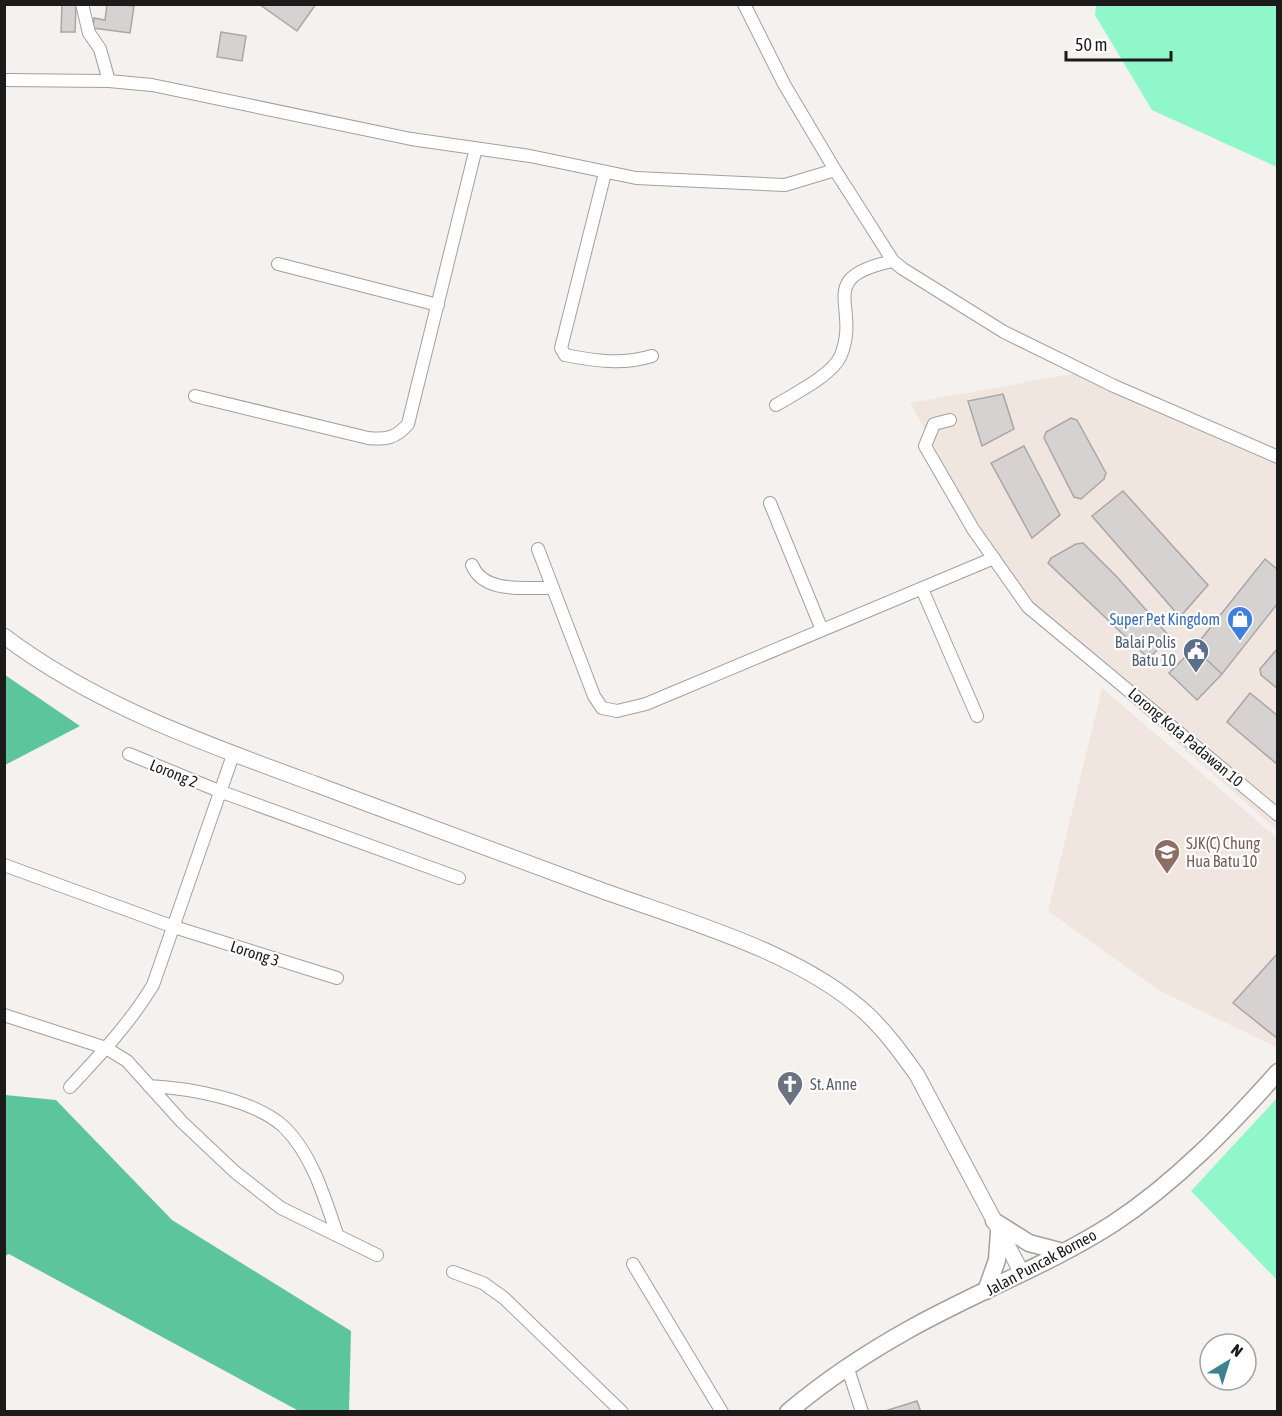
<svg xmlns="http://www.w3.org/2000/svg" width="1282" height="1416" viewBox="0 0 1282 1416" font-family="'Asap Condensed',sans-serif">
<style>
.built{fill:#f0e6df}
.green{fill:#90f7cb}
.forest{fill:#5cc59b}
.building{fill:#d6d2d2;stroke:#aaa6a5;stroke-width:1.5}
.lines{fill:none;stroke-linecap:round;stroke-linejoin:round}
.minor-casing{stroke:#a3a09e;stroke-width:14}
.tertiary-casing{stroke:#a3a09e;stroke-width:17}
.secondary-casing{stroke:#a3a09e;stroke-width:19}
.minor{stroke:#fff;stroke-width:12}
.tertiary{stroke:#fff;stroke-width:15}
.secondary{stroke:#fff;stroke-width:16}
.labels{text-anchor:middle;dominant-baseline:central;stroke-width:4.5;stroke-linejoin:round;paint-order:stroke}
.shop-label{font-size:16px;fill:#366cbe;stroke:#fff;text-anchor:end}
.service-label{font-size:16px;fill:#4e5e75;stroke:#fff;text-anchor:end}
.street-label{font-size:16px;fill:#1c1b1b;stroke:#fff}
.education-label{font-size:16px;fill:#785e54;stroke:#fff;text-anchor:start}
.worship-label{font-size:16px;fill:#5b616d;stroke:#fff;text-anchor:start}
</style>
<rect width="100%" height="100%" fill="#f4f1ef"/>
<!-- built -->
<path class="built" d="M1095 370 1277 448V830L1025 610 910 403Z
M1102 688 1277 838 1276 1047 1160 991 1048 911Z"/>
<!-- green -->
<path class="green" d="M1096 5H1277V167L1152 110 1095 15Z
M1277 1098V1280L1191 1191Z"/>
<!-- forest -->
<path class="forest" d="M5 675 80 726 5 765Z
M5 1095 56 1100 172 1220 351 1331 349 1411H299L9 1254 5 1256Z"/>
<!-- building -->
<path class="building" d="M62 4H76L75 32H61Z
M107 4 134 6 130 33 93 28 94 18 105 20Z
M259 4H316L297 31Z
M221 32 246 36 242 61 217 57Z
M1003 394 1014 429 982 446 968 401Z
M1071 418 1077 420 1106 473 1104 479 1081 499 1074 497 1044 438 1046 432Z
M1024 446 1060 515 1032 538 991 463Z
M1123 491 1208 585 1180 617 1092 516Z
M1083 543 1117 577 1169 636 1149 659 1048 563 1051 558 1076 544Z
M1265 559 1278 570V603L1222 674 1194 648Z
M1194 648 1222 674 1197 700 1169 673Z
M1278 648V689L1261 675 1260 669Z
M1250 693 1278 716V765L1227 722Z
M1278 953V1039L1233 1003Z
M917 1401 921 1412 885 1411Z"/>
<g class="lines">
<!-- minor casing -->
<g class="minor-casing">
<path id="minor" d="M82 4 89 33 100 49 109 81
M744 4 784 84 835 170
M4 80 109 81 152 85 411 139 530 156 636 178 785 185 835 170 893 261 903 269 1004 332 1114 386 1278 457
M605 173 561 348 565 355C595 361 622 365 652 356
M278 264 438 305
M195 396 368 438C386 440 396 438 408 424L476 148
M776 405C794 394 833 375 841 355 861 305 813 278 893 261
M950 420 934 424 925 446 973 529 1028 607 1278 815
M770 503 822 630
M538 549 594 696 602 708 617 711 646 704 994 558
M472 565C484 594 525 587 551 588
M922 589 977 716
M129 754 219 791 459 878
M4 865 174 927 337 978
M4 1015 106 1048 127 1061 182 1122 235 1172 281 1208 377 1255
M149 1086C188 1088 254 1099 284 1127 312 1154 325 1199 337 1234
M70 1087C100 1055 130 1023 153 985L233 755
M633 1264 722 1412
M453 1272 483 1283 504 1298 622 1412
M847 1366 862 1412"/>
</g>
<!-- tertiary casing -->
<g class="tertiary-casing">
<path id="tertiary" d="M4 636C95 705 208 745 315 784 408 819 501 853 595 888 682 920 800 951 868 1015 887 1033 902 1054 917 1075L1022 1273"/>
</g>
<!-- secondary casing -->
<g class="secondary-casing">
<path id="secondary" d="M994 1221 1029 1243 1063 1252
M986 1291 997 1260 999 1232
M788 1412C826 1380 865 1354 908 1330 975 1292 1049 1265 1114 1223 1176 1182 1229 1127 1278 1072"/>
</g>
<!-- minor -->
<use href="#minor" class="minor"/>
<!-- tertiary -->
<use href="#tertiary" class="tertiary"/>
<!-- secondary -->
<use href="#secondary" class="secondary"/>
</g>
<!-- icons -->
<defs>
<g id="shop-pin" transform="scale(1.35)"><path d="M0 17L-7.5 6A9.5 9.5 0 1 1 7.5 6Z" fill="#3f7fe0" stroke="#fff"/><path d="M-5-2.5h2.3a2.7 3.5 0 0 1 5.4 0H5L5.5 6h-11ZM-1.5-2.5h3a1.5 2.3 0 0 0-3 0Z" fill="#fff"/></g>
<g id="civic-pin" transform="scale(1.35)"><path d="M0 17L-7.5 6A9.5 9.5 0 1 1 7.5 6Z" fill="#5c6f8a" stroke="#fff"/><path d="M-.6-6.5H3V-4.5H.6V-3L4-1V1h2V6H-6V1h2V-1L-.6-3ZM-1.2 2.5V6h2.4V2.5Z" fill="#fff"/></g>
<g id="school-pin" transform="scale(1.35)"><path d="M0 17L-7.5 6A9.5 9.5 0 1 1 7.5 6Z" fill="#8d6e63" stroke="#fff"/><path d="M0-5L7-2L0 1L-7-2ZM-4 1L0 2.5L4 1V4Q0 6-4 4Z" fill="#fff"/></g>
<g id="church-pin" transform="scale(1.35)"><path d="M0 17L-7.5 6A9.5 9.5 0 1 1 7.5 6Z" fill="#6b7280" stroke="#fff"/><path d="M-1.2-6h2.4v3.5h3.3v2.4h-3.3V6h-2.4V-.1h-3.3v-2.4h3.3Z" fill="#fff"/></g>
</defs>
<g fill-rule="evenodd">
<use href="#shop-pin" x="1240" y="619"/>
<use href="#civic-pin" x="1196" y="651"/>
<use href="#school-pin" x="1167" y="852"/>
<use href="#church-pin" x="790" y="1084"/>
</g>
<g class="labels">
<!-- shop labels -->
<g class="shop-label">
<text x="1220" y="619">Super Pet Kingdom</text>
</g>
<!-- service labels -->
<g class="service-label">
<text x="1176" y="642">Balai Polis<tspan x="1176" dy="18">Batu 10</tspan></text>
</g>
<!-- street labels -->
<g class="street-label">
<text transform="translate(1186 737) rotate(40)">Lorong Kota Padawan 10</text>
<text transform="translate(174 773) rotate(22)">Lorong 2</text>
<text transform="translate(255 953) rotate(18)">Lorong 3</text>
<text transform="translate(1041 1262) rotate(-28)">Jalan Puncak Borneo</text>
</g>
<!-- education labels -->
<g class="education-label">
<text x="1186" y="843">SJK(C) Chung<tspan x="1186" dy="18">Hua Batu 10</tspan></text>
</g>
<!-- worship labels -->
<g class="worship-label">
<text x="810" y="1084">St. Anne</text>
</g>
</g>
<!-- border -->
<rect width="1282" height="1416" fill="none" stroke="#1c1b1b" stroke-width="12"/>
<!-- north arrow -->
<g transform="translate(1228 1362) rotate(38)"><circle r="28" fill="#ffffff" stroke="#a4a4a4" stroke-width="1.5"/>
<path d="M0-4.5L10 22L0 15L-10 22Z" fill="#3e8291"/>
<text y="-9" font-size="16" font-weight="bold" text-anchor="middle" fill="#1c1b1b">N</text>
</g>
<!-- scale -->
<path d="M1066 51v9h105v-9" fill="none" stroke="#1c1b1b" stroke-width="3"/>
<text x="1075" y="51" font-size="18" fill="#1c1b1b" stroke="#ffffff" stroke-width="4.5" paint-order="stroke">50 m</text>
</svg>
